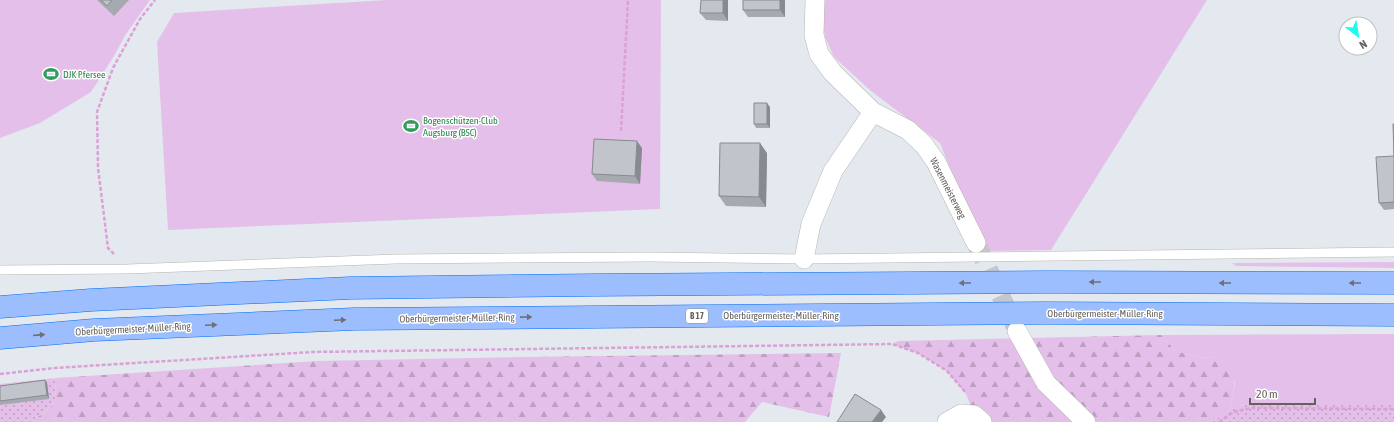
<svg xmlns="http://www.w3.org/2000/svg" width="1394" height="422" viewBox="0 0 1394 422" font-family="'Asap Condensed',sans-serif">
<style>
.grass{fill:#e4bfea}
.forest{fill:url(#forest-firs)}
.park{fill:url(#park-dots)}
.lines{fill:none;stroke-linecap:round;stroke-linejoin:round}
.minor-tunnel{stroke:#c5c7cb;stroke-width:19;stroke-dasharray:19 10;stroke-linecap:butt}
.service-casing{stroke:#b9b4b0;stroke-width:10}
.minor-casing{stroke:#b9b4b0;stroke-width:20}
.trunk-casing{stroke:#006df5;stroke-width:23}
.path{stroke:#dda0d6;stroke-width:2.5;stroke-dasharray:4 2;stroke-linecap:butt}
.service{stroke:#fff;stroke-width:9}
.minor{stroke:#fff;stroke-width:19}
.trunk{stroke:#9cbeff;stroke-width:22}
.wall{fill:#a6a9af}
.shaded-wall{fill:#878a8e}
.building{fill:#c1c5cb;stroke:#878a8e}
.oneway{fill:#6f6f74}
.labels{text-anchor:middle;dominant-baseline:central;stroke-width:3;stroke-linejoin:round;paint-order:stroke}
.shield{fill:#fff;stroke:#95908d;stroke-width:1}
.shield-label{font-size:9px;font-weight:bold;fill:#67615c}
.leisure-label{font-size:10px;fill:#27864d;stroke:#fff;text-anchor:start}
.street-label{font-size:10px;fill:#67615c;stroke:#fff}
</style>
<defs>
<pattern id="forest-firs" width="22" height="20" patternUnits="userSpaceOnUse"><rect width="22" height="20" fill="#e4bfea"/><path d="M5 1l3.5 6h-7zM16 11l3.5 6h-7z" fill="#bd9fc1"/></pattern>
<pattern id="park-dots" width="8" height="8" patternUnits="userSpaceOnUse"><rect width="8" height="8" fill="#e4bfea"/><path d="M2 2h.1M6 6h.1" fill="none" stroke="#bd9fc1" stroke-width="1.8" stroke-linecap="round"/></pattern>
</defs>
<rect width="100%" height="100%" fill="#e4e9f0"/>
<!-- grass -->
<path class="grass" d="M0 0H150L126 34 114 56 91 92 40 123 0 138Z
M387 0H661L660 209 168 230 157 42 174 13Z
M823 0H1207L1051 250 983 251 940 143 871 91 834 57 825 37 822 17Z
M1394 262V268L1236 266 1232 263Z
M1394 334V404H1248L1230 409 1235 383 1224 358C1207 358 1185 358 1172 347 1168 343 1165 339 1161 335Z"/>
<!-- forest -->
<path class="forest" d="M1161 335C1165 339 1168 343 1172 347 1185 358 1207 358 1224 358 1239 379 1234 386 1230 409L1212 422H947L974 414 966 394 947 371 918 353 892 344 898 341Z
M841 353 829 417 762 402 745 422H30L46 411 55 402 56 378 317 361 522 357Z"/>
<!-- park -->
<path class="park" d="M56 378 55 402 46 411 30 422H0V384Z
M1386 403 1394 404V422H1212L1230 409 1248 404Z"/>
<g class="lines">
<!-- minor-tunnel -->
<path class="minor-tunnel" d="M976 243 1015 326"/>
<!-- service casing -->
<g class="service-casing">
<path id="service" d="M0 270 127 269 396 259 650 257 804 259 1394 252"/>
</g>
<!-- minor casing -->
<g class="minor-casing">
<path id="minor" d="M815 0 814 35 819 54 833 73 873 112 908 130 924 145 936 162 976 243
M804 259 811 224 833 171 873 112
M1017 331 1046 383 1086 422
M947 422 961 414 974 415 982 422"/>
</g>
<!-- trunk casing -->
<g class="trunk-casing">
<path id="trunk" d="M0 307 91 300 350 288 593 285 1046 282 1394 283
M0 338 94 330 354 319 1045 313 1394 315"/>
</g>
<!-- path -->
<path class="path" d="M621 131 628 0
M114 254 108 248 98 168 97 112 113 68 140 19 155 0
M0 374 55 368 312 352 892 344 918 353 947 371 966 393
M1219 422 1233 412 1251 408 1394 409"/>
<!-- service -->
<use href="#service" class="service"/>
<!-- minor -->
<use href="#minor" class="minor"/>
<!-- trunk -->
<use href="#trunk" class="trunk"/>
</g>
<!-- wall -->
<path class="wall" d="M97 0H129L114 16Z
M701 0H728V21L706 20 700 13Z
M743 0H785V17H748L743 10Z
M770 107V128H756L754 124Z
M1394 124V209L1384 210 1379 203 1394 156Z
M642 148 640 184 597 181 592 174Z
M767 153 766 207 726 206 719 196Z
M45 380 47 383 49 399 0 405V386Z"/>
<!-- shaded-wall -->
<path class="shaded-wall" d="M723 0H728V21L723 13Z
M780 0H785V17L780 10Z
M767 103 770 107V128L767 124Z
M637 141 642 148 640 184 635 176Z
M760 143 767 153 766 207 759 197Z
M45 380 47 383 49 399 47 395Z
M881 410 886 417 882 422H872Z"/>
<!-- building -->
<path class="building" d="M101 0H112L107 6Z
M701 0H723V13H700Z
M743 0H780V10H743Z
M754 103H767V124H754Z
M1393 124H1394V156Z
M594 139 637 141 635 176 592 174Z
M720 143H760L759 197 719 196Z
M1394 156V202L1379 203 1376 157Z
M45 380 47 395 0 401V386Z
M855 394 881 410 872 422H837Z"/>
<!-- one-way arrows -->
<defs><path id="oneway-solid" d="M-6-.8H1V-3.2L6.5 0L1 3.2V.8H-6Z"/></defs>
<g class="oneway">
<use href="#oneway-solid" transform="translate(1095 282) rotate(-180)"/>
<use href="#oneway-solid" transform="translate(965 283) rotate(180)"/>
<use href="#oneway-solid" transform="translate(1225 283) rotate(-180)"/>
<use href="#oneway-solid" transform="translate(1355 283) rotate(-180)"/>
<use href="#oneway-solid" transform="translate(526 317) rotate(-1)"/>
<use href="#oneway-solid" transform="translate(340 320) rotate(-2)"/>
<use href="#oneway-solid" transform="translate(211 325) rotate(-3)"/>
<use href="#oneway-solid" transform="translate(39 335) rotate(-5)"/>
</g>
<!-- icons -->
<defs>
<g id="stadium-bare" transform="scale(1.2)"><path d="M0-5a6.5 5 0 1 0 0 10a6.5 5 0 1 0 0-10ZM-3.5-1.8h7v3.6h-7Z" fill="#2e9e5b" stroke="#fff" stroke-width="2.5" paint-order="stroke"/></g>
</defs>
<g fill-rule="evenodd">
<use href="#stadium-bare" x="51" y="74"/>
<use href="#stadium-bare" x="411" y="126"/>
</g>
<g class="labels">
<!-- shield labels -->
<rect class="shield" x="686" y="309" width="22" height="14" rx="3"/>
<g class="shield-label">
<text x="697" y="316">B 17</text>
</g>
<!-- leisure labels -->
<g class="leisure-label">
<text x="63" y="74">DJK Pfersee</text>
<text x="423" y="120">Bogenschützen-Club<tspan x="423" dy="12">Augsburg (BSC)</tspan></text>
</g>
<!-- street labels -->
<g class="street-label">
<text transform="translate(948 188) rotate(63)">Wasenmeisterweg</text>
<text x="1105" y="313">Oberbürgermeister-Müller-Ring</text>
<text x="781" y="315">Oberbürgermeister-Müller-Ring</text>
<text transform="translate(457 318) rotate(-1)">Oberbürgermeister-Müller-Ring</text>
<text transform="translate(133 329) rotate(-3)">Oberbürgermeister-Müller-Ring</text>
</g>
</g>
<!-- north arrow -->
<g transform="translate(1358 36) rotate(149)"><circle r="19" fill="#ffffff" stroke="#c2c0be"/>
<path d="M0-3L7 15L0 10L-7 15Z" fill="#21faee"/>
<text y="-6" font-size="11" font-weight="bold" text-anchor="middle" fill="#67615c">N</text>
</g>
<!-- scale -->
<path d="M1250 398v6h65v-6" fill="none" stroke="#67615c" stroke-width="2"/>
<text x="1256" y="398" font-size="12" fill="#67615c" stroke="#ffffff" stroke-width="3" paint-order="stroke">20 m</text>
</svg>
